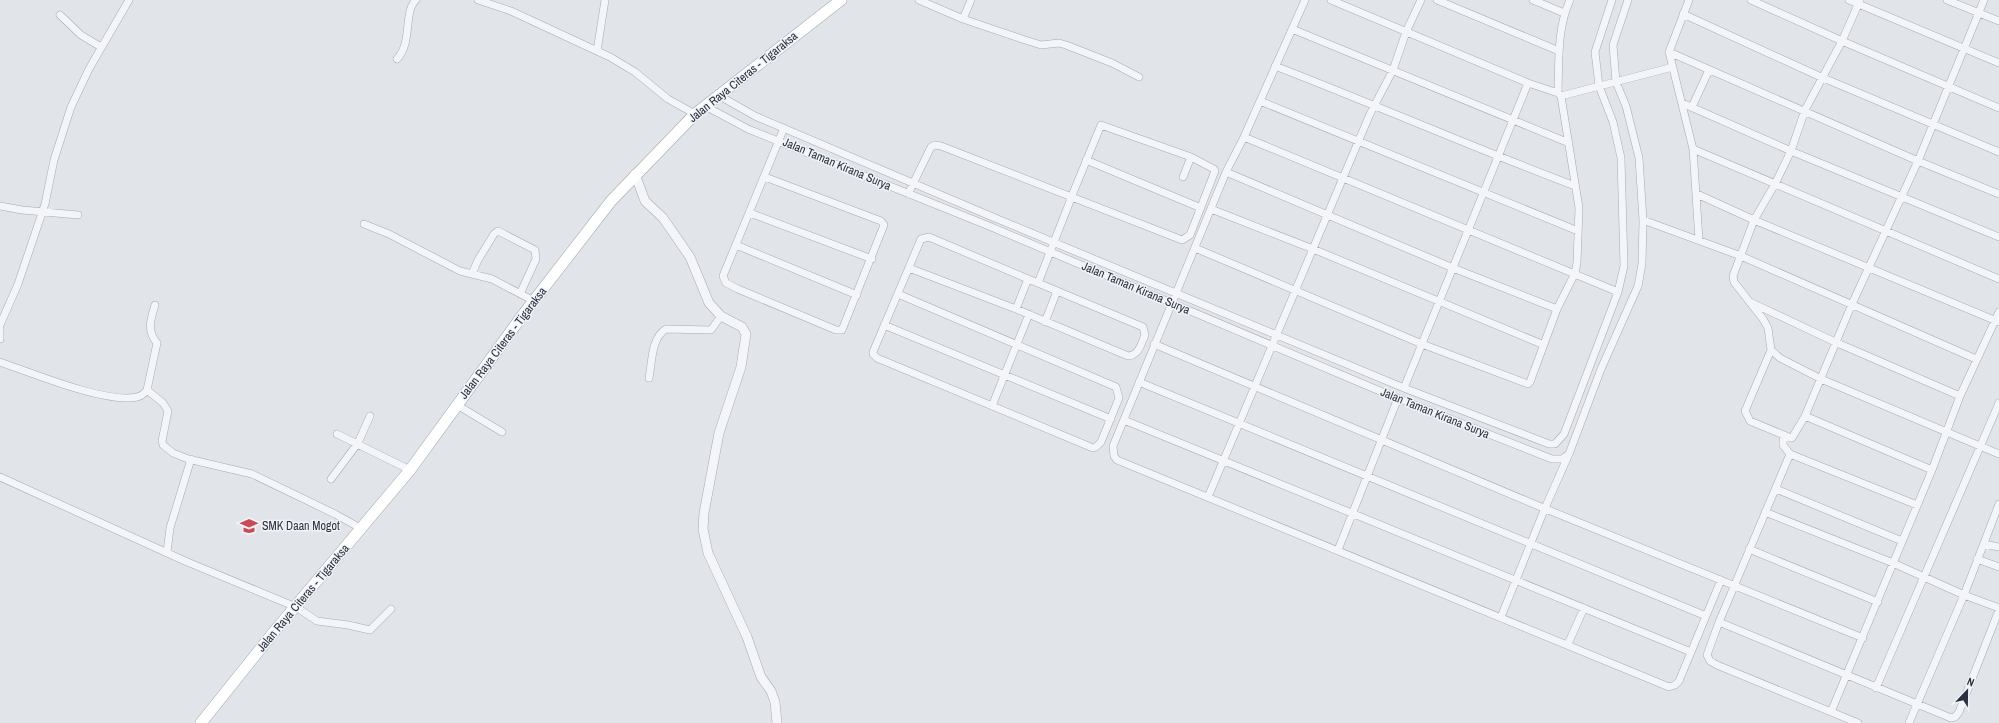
<svg xmlns="http://www.w3.org/2000/svg" width="1999" height="723" viewBox="0 0 1999 723" font-family="'Archivo Narrow',sans-serif">
<style>
.lines{fill:none;stroke-linecap:round;stroke-linejoin:round}
.minor-casing{stroke:#a6abb3;stroke-width:8}
.tertiary-casing{stroke:#a6abb3;stroke-width:10}
.primary-casing{stroke:#a1a7b4;stroke-width:12}
.minor{stroke:#f4f5f8;stroke-width:7}
.tertiary{stroke:#f4f5f8;stroke-width:9}
.primary{stroke:#fff;stroke-width:11}
.labels{text-anchor:middle;dominant-baseline:central;stroke-width:3;stroke-linejoin:round;paint-order:stroke}
.street-label{font-size:12px;fill:#2a3140;stroke:#f1f3f7}
.poi-label{font-size:12px;fill:#2a3140;stroke:#f1f3f7;text-anchor:start}
</style>
<rect width="100%" height="100%" fill="#e1e4e9"/>
<g class="lines">
<!-- minor casing -->
<g class="minor-casing">
<path id="minor" d="M478 0 511 11 610 57 635 72 668 99 695 114
M919 0 963 19 1025 40 1041 45 1059 43 1066 45 1112 63 1139 77
M1305 0 1244 137 1226 172 1113 446 1114 456 1117 460 1669 687 1675 685 1679 681 1721 580
M1331 0 1528 83 1558 93
M1437 0 1559 51
M1533 0 1564 13
M1689 0 1669 52 1693 149 1699 240
M1751 0 1842 41 1999 108
M1849 0 1999 63
M1947 0 1999 21
M1683 14 1821 77 1999 152
M60 15 81 35 101 47
M963 19 971 0
M1292 29 1569 143
M597 51 605 0
M1669 52 1918 161 1999 194
M397 59C413 42 403 12 416 0
M1275 66C1376 105 1474 148 1575 186
M718 95 755 116 988 215 1404 388 1549 444H1555L1564 434 1618 292 1624 266 1621 158 1613 122 1599 86 1595 52 1612 0
M1561 96 1673 67
M1260 101 1578 231
M1682 103 1791 151 1999 237
M705 106 748 129 989 226 1387 394 1552 459H1562L1569 454
M1692 107 1709 70
M1244 137 1618 292
M1693 149 1999 279
M1086 160 1201 208
M1226 172 1453 268 1557 309
M765 177 881 221 884 225 842 330H836L738 289 726 283 723 276 784 128
M1183 177 1191 157
M908 194 931 147 935 145 941 146 1182 240 1190 235 1215 171 1214 169 1191 157 1101 125 1073 193 1072 196 1038 283 1028 279 1016 309 1128 356C1139 355 1141 344 1145 335L1143 327 1038 283
M1697 194 1754 220 1999 322
M0 206 22 210 78 215
M1211 209 1313 249 1544 345
M750 213 872 259
M1643 220 1741 256 1976 359
M364 224 389 234 460 271 492 279 534 301
M736 245 857 295
M1195 248 1422 344 1528 384 1530 382 1557 309 1575 273 1577 263 1579 208 1561 96 1558 93C1559 62 1557 28 1570 0
M909 268 1016 309
M472 274 478 260 494 234 498 231 502 233 535 250 536 259 520 294
M898 294 1116 387 1119 398 1101 442 1096 447 1093 448 877 358 873 354V352L921 239 929 237 1028 279
M1750 302 1835 342 1960 396
M1045 322 1057 291
M0 325 18 284 45 204 54 160 71 107 89 69 129 0
M884 325 1111 419
M0 329V339
M1154 344 1541 507 1863 638
M1771 350 1780 358 1821 379 1999 454
M0 362C32 373 106 404 137 397 142 396 144 394 147 390L163 403 168 411 162 441 163 445 173 453 188 459 252 474 335 514 362 529
M649 378C652 363 651 338 666 329L711 330 721 316
M1139 382 1706 616
M1404 388 1528 83
M147 390 157 343C146 330 151 319 155 305
M457 405 502 432
M992 406 1029 314
M1805 416 1932 470
M1124 420 1691 652
M337 434 410 470
M1791 438 1750 421 1745 411 1771 350 1768 328 1763 319 1734 282 1733 276 1754 220 1775 184 1791 151 1805 110 1842 41 1860 0
M1790 454 1917 505
M0 477 185 561 296 607 317 621 348 625 370 630 391 609
M331 479 358 443 370 416
M1776 489 1902 541
M1208 497 1370 114 1393 70 1406 32 1421 0
M1765 512 1893 563 1964 595 1999 608
M1984 544 1999 547
M1749 549 1878 602
M1338 550 1398 398
M167 552 170 528 191 459
M1977 559 1999 567
M1501 617 1545 508 1569 454 1601 369 1638 286 1642 264 1643 220 1639 158 1626 106 1616 82 1613 45 1628 0
M1719 622 1951 718 1955 717 1959 712 1999 610
M1568 644 1584 608
M1876 688 1999 403
M1831 712 1932 470 1960 396 1999 312
M1858 723 1717 665 1710 661 1707 655 1719 622 1790 454 1783 445V440L1786 438H1792L1805 416 1852 304 1918 161 1984 0
M1909 723 1964 595 1999 504"/>
</g>
<!-- tertiary casing -->
<g class="tertiary-casing">
<path id="tertiary" d="M635 174 645 201 663 218 690 257 709 303 721 316 742 327 746 334 741 367 719 433 704 513 703 529 708 553 747 637 761 677 771 691 775 702 777 723"/>
</g>
<!-- primary casing -->
<g class="primary-casing">
<path id="primary" d="M201 723 273 633 410 470 522 316 611 201 695 114 841 0"/>
</g>
<!-- minor -->
<use href="#minor" class="minor"/>
<!-- tertiary -->
<use href="#tertiary" class="tertiary"/>
<!-- primary -->
<use href="#primary" class="primary"/>
</g>
<!-- icons -->
<defs>
<g id="school-bare" transform="scale(1.38)"><path d="M0-5L7-2L0 1L-7-2ZM-4 1L0 2.5L4 1V4Q0 6-4 4Z" fill="#c84c56" stroke="#f1f3f7" stroke-width="2.5" paint-order="stroke"/></g>
</defs>
<g fill-rule="evenodd">
<use href="#school-bare" x="249" y="526"/>
</g>
<g class="labels">
<!-- street labels -->
<g class="street-label">
<text transform="translate(743 77) rotate(-39)">Jalan Raya Citeras - Tigaraksa</text>
<text transform="translate(837 164) rotate(23)">Jalan Taman Kirana Surya</text>
<text transform="translate(1136 288) rotate(23)">Jalan Taman Kirana Surya</text>
<text transform="translate(503 343) rotate(-53)">Jalan Raya Citeras - Tigaraksa</text>
<text transform="translate(1435 413) rotate(22)">Jalan Taman Kirana Surya</text>
<text transform="translate(303 598) rotate(-50)">Jalan Raya Citeras - Tigaraksa</text>
</g>
<!-- poi labels -->
<g class="poi-label">
<text x="262" y="526">SMK Daan Mogot</text>
</g>
</g>
<!-- north arrow -->
<g transform="translate(1967 691) rotate(22)" stroke="#f1f3f7" stroke-width="3" paint-order="stroke">
<path d="M0-3L7 15L0 10L-7 15Z" fill="#2a3140"/>
<text y="-6" font-size="11" font-weight="bold" text-anchor="middle" fill="#2a3140">N</text>
</g>
</svg>
